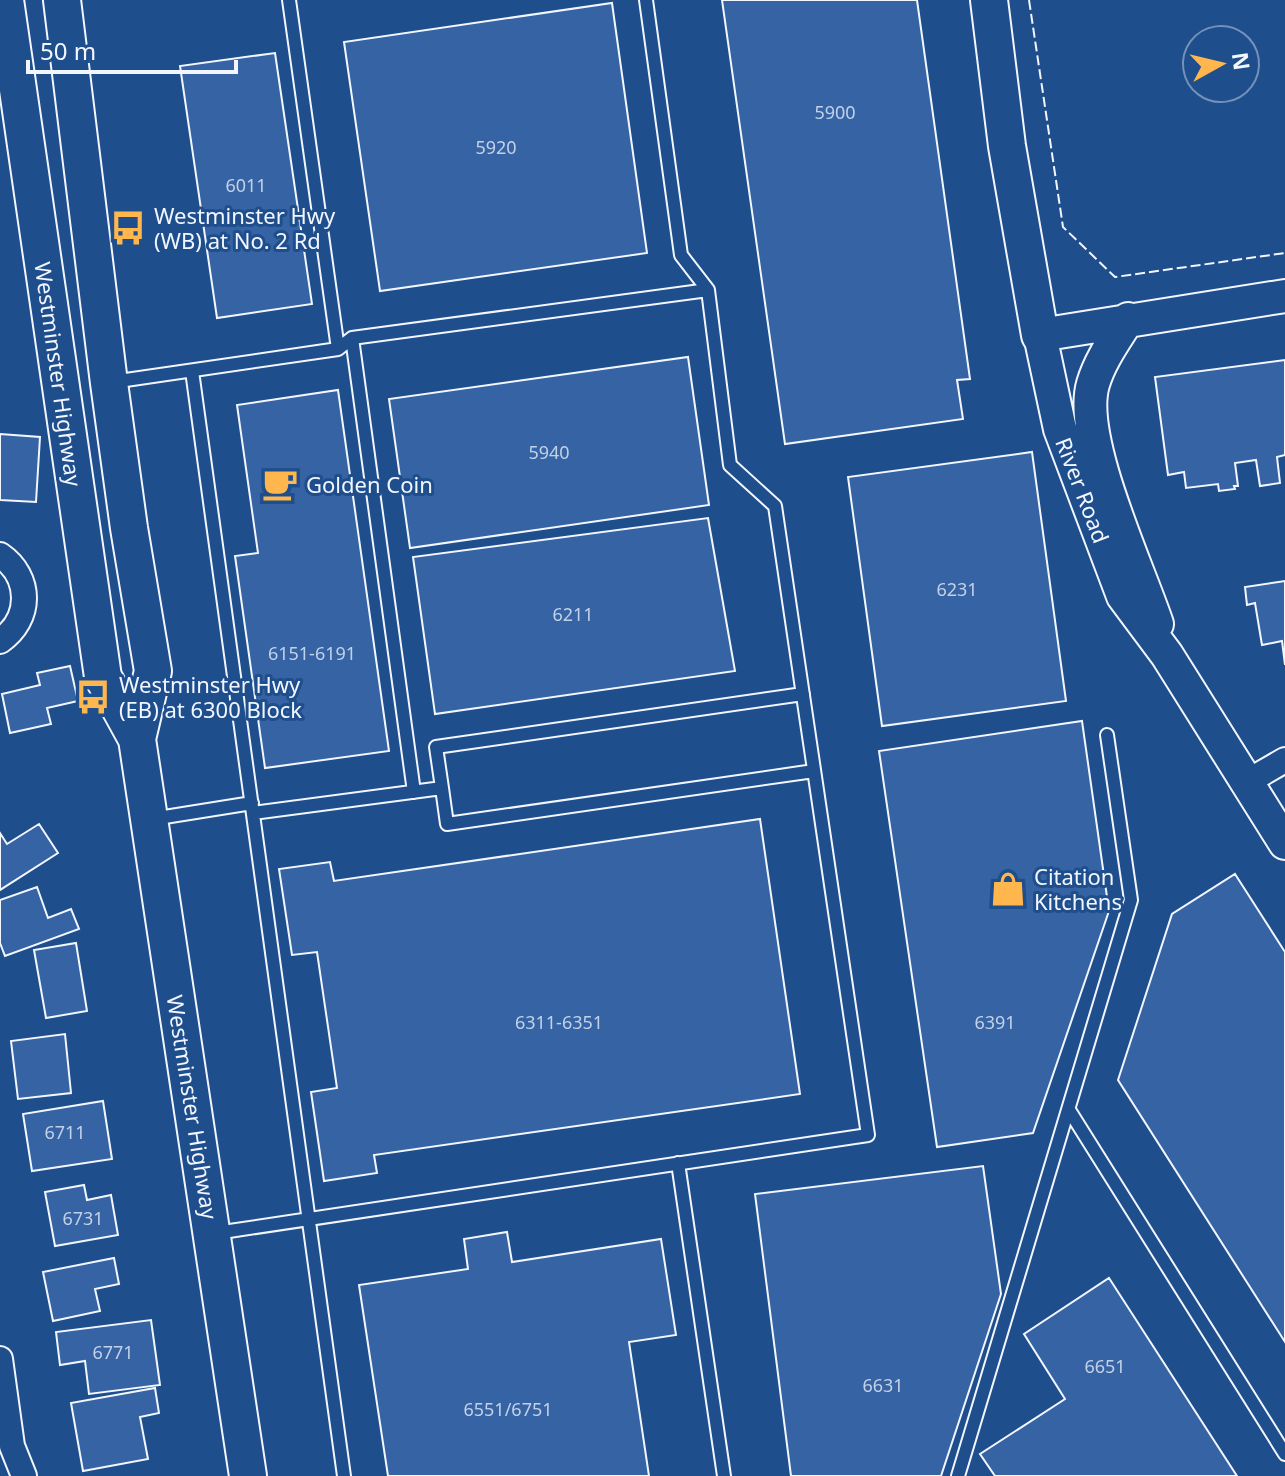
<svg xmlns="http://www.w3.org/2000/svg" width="1285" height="1476" viewBox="0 0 1285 1476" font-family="'Noto Sans',sans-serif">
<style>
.building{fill:#3563a3;stroke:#f2f6ff;stroke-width:2}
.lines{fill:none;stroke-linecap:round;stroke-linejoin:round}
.service-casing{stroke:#f2f6ff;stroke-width:16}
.minor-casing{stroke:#f2f6ff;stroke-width:28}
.tertiary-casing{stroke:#f2f6ff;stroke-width:36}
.secondary-casing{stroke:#f2f6ff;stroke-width:40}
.service{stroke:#1f4e8c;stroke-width:12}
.minor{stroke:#1f4e8c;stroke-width:24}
.tertiary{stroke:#1f4e8c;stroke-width:32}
.secondary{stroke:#1f4e8c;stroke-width:36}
.fence{stroke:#f2f6ff;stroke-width:2;stroke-dasharray:10 4;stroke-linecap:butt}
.labels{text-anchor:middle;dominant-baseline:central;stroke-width:6;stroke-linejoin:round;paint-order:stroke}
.number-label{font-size:18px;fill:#c3d1e8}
.poi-label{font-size:22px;fill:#f2f6ff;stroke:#1f4e8c;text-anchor:start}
.street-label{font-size:22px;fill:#f2f6ff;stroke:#1f4e8c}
</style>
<rect width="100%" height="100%" fill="#1f4e8c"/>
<!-- building -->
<path class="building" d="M722 0H917L970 379 957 380 963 419 785 444Z
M612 3 647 253 380 291 344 42Z
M275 53 312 304 217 318 180 66Z
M688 357 709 505 410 548 389 399Z
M1285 360V455L1277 457 1280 483 1260 486 1256 460 1235 463 1238 486H1234L1235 489 1219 491 1218 484 1186 488 1184 472 1168 475 1155 377Z
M338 390 389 751 265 768 235 556 258 553 237 405Z
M0 434 40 437 36 502 0 500Z
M1032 452 1066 701 882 726 848 477Z
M708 518 735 671 435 714 413 557Z
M1285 581V665L1282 641 1262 645 1255 603 1247 605 1245 587Z
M70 666 78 701 47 708 51 724 10 733 2 694 40 685 37 673Z
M1082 721 1109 911 1033 1133 937 1147 879 751Z
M760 819 800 1094 374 1155 377 1173 324 1181 311 1092 337 1088 317 952 292 955 279 869 330 862 334 881Z
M39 824 58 853 0 890V833L7 844Z
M1235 874 1285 952V1342L1118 1080 1172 914Z
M37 887 48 918 71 909 79 929 5 956 0 943V900Z
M76 943 87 1011 46 1018 34 950Z
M65 1034 71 1093 18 1099 11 1041Z
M103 1101 112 1159 32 1171 23 1114Z
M983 1166 1001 1294 941 1476H791L755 1194Z
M84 1185 87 1200 111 1195 118 1235 55 1246 45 1192Z
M507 1232 512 1262 661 1239 676 1335 629 1342 649 1476H388L359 1285 468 1269 464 1239Z
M114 1258 119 1284 95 1289 100 1311 53 1321 43 1272Z
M1109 1278 1237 1476H995L980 1454 1065 1399 1024 1334Z
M151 1320 160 1385 89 1394 85 1361 60 1365 56 1332Z
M155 1388 159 1413 140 1417 148 1459 83 1471 71 1403Z"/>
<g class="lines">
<!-- service casing -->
<g class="service-casing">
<path id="service" d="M289 0 338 349
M352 338 414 792
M192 371 344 1476
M112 382 338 349 352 338 708 290
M442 788 436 747 803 694
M253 813 442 788 447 824 814 771
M152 819 252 803
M1069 1110 1285 1454
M678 1163 724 1476
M216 1233 868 1135 775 506 730 465 708 290 681 255 646 0
M958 1476 1131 900 1107 735"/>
</g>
<!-- minor casing -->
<g class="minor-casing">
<path id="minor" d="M0 555C32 577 32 619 0 641
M1247 782 1285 760
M0 1359 12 1446 24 1476"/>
</g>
<!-- tertiary casing -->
<g class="tertiary-casing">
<path id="tertiary" d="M1285 296 1040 335 1060 429 1123 596 1167 655 1285 843
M1128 319C1115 340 1100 360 1093 384 1077 438 1138 567 1157 624"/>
</g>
<!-- secondary casing -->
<g class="secondary-casing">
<path id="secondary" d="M5 0 103 677 137 739 248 1476
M62 0 109 383 129 528 153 671 137 739
M989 0 1007 146 1040 335"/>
</g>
<!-- service -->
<use href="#service" class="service"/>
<!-- minor -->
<use href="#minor" class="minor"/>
<!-- tertiary -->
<use href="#tertiary" class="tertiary"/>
<!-- secondary -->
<use href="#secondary" class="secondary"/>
<!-- fence -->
<path class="fence" d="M1029 0 1063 227 1115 277 1285 253"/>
</g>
<!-- icons -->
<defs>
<g id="bus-bare" transform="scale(2.76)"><path d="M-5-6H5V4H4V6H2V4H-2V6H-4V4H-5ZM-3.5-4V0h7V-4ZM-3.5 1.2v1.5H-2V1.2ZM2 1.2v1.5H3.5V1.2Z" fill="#ffb74d" stroke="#1f4e8c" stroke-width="2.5" paint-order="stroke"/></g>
<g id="cafe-bare" transform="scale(2.76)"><path d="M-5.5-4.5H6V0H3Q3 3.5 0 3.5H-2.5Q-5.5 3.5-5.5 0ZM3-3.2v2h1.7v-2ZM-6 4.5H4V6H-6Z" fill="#ffb74d" stroke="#1f4e8c" stroke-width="2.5" paint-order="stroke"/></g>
<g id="shop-bare" transform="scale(2.76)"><path d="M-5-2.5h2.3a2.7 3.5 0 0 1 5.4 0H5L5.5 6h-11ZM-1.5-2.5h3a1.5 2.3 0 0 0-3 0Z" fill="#ffb74d" stroke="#1f4e8c" stroke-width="2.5" paint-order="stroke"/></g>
</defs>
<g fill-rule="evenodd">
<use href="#bus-bare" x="128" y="228"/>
<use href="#cafe-bare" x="280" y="484"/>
<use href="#bus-bare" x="93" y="697"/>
<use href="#shop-bare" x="1008" y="889"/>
</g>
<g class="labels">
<!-- number labels -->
<g class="number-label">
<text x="835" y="112">5900</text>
<text x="496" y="147">5920</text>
<text x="246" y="185">6011</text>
<text x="549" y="452">5940</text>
<text x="957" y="589">6231</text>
<text x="573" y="614">6211</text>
<text x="312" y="653">6151-6191</text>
<text x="559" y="1022">6311-6351</text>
<text x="995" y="1022">6391</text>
<text x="65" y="1132">6711</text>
<text x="83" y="1218">6731</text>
<text x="113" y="1352">6771</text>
<text x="1105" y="1366">6651</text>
<text x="883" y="1385">6631</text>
<text x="508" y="1409">6551/6751</text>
</g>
<!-- poi labels -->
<g class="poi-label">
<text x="154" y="215">Westminster Hwy<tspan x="154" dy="25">(WB) at No. 2 Rd</tspan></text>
<text x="306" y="484">Golden Coin</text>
<text x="119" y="684">Westminster Hwy<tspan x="119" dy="25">(EB) at 6300 Block</tspan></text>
<text x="1034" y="876">Citation<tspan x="1034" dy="25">Kitchens</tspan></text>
</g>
<!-- street labels -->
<g class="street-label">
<text transform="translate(59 374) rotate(82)">Westminster Highway</text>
<text transform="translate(1083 490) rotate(69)">River Road</text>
<text transform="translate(193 1107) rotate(81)">Westminster Highway</text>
</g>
</g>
<!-- north arrow -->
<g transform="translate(1221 64) rotate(82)"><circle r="38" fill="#1f4e8c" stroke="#7391ba" stroke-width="2"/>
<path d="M0-6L14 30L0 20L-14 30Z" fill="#ffb74d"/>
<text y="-12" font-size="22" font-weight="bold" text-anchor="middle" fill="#f2f6ff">N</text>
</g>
<!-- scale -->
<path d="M28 60v12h208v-12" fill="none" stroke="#f2f6ff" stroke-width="4"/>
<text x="40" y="60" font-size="24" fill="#f2f6ff" stroke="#1f4e8c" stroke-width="6" paint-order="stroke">50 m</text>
</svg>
